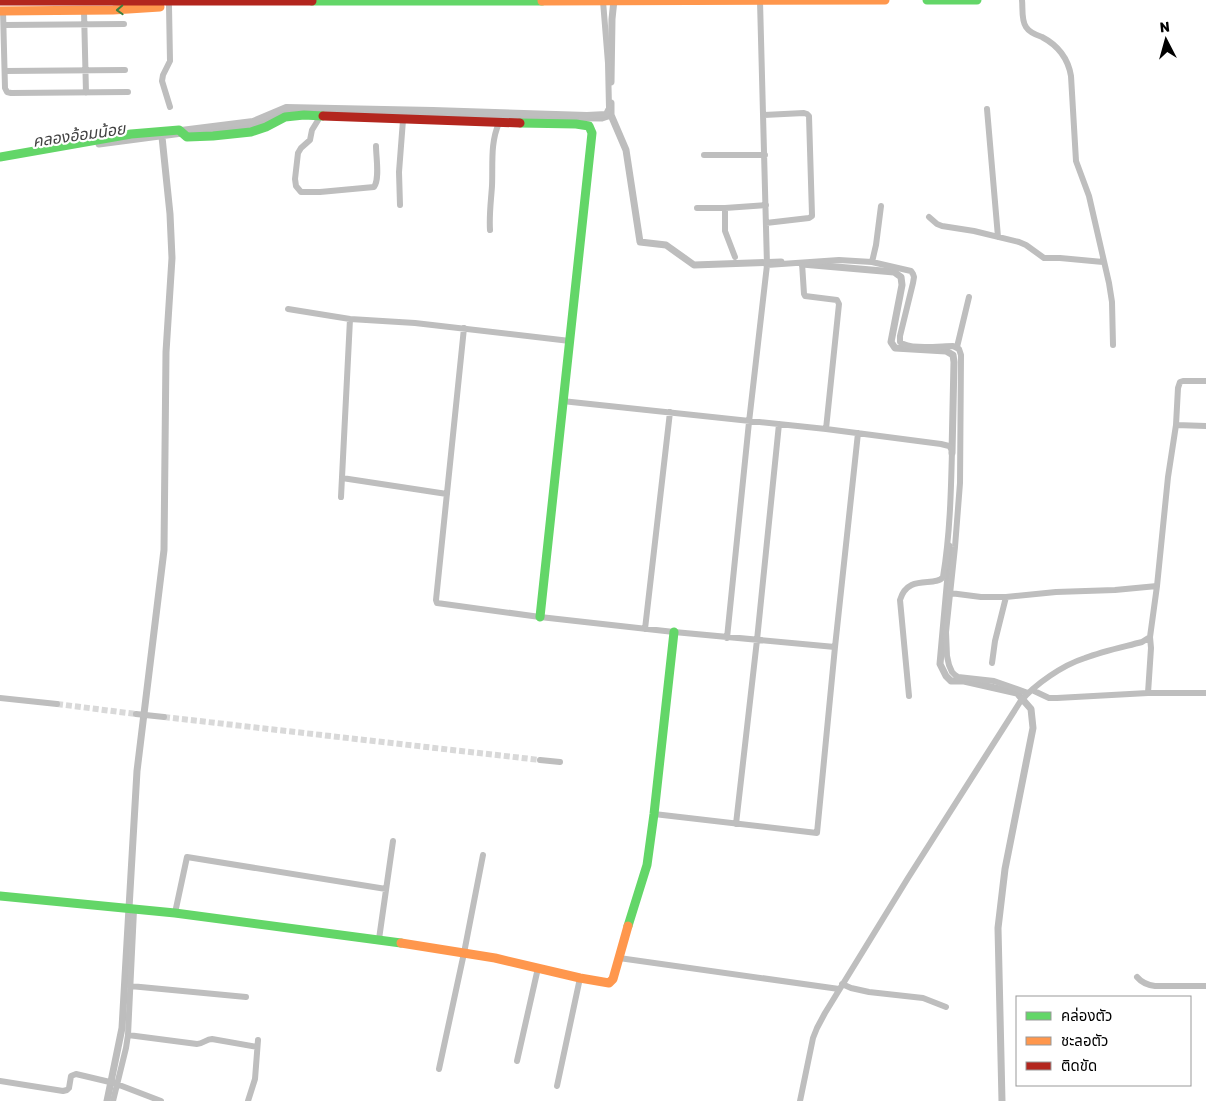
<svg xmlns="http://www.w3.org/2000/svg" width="1206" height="1101" viewBox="0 0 1206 1101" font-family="Rubik,'Noto Sans Thai',sans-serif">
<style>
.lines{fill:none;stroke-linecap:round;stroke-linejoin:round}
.canal{stroke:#bdbdbd;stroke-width:7}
.street-tunnel{stroke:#d9d9d9;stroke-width:6;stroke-dasharray:6 3;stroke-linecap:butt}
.street{stroke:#bebebe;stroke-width:6}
.fast{stroke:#63d668;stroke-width:9}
.slow{stroke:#ff974d;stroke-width:9}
.jam{stroke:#b3261e;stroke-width:9}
.oneway{stroke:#3b803e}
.labels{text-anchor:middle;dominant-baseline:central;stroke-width:4.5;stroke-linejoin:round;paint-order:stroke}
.water-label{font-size:16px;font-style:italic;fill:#424242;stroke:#fff}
</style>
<rect width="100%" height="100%" fill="#fff"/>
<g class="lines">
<!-- canal -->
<path class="canal" d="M611 82 612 19 614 0
M611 103V115L626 150 640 242 666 245 694 265 781 262
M99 144 205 130 251 127 284 112 302 110 508 117 602 118 611 115
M802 264 894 272 901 277 902 285 891 342 895 348 946 351 953 355 954 362 952 453
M949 546V565L940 664 946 676 951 681H964L1017 693 1031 709 1033 728 1005 869 998 928 1002 1101
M107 1101 122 1028 137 771 164 550 166 352 172 258 170 214 162 137"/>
<!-- street-tunnel -->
<path class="street-tunnel" d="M57 704 136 714
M164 717 540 760"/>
<!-- street -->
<path class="street" d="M1022 0C1023 8 1021 20 1026 27 1029 32 1036 35 1042 37 1059 46 1068 58 1071 76L1076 161 1089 196 1109 283 1112 302 1113 345
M169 6 170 61 163 75 162 81 170 107
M3 11 5 88 7 92 11 93 128 92
M84 11 86 93
M4 25 124 24
M5 71 125 70
M987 109 998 237
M764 115 804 113 807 114 809 116 812 215V216L809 218 766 223
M320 117 312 130 310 140 301 148 298 153 295 179 296 186 301 192H320L374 187C380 179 376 157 376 146
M577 123 587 115 606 114 609 108 608 63 603 1
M181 130 253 121 286 107 433 110 587 115
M704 155H765
M400 205 399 172 403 120
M697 208H725L766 205
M725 208V231L735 257
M929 217 937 224 942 226 974 231 1019 242 1026 245 1044 258H1060L1103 262
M490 230C489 215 491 201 492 186 493 165 490 143 499 123
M872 262 876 245 881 206
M802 263 804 294 805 296 837 300 839 304 826 429
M767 265 839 260 872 262 911 271 913 274 914 277 913 283 900 336V342C910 350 940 346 953 346L959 349 961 355 960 483 955 547 946 632 947 656 949 665 952 672 955 675 958 677 994 681 1028 693
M288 309 350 319 415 323 570 341
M464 328 436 600 437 603 540 617 674 632 835 647
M957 347 969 297
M562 401 826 429 941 444 949 446 952 450C951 492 950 535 943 577 935 588 908 573 900 600L909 696
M1176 425 1206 426
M342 478 447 494
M341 497 350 319
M950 593 981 597H1006L1056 592 1115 590 1157 586
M645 629 670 412
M727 638 749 422 767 265 760 1
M992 663 995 641 1006 597
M1032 690 1049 698H1057L1148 693H1206
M1148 693 1151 648 1150 637
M0 698 57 704
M136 714 164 717
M540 760 560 762
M654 814 817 833 835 647 858 433
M736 824 757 640 779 424
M175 913 187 857 386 889
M379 939 393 841
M619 958 839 989
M1137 977C1142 983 1147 985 1155 986H1206
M842 984 851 988 869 992 923 998 946 1007
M130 986 246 997
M128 1035 197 1044C203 1044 206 1039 212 1039L257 1047
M517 1061 538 968
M439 1069 464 953 483 855
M0 1081 63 1091 67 1090 69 1088 71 1076 76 1074 114 1083 161 1101
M557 1086 580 978
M113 1101 126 1048 128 1035 134 910
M248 1101 255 1079 258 1040
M800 1101 813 1038 817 1028 825 1013 908 878 1020 702C1035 684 1063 665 1085 658 1103 651 1123 647 1142 642L1150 637 1157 586 1168 477 1176 425 1178 388 1180 382 1183 381H1206"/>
<!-- fast -->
<path class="fast" d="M927 0H977
M312 1H542
M520 123 576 124 589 126 592 133 540 617
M0 157 131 134 179 130 187 137 213 136 251 132 266 127 285 117 304 115 323 116
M0 896 175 913 401 943
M628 926 647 865 654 814 674 632"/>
<!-- slow -->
<path class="slow" d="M542 1 885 0
M0 11 113 10 160 7
M401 943 495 958 580 978 609 983 613 979 628 926"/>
<!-- jam -->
<path class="jam" d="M0 1H312
M323 116 520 123"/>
</g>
<!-- one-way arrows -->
<defs><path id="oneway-chevron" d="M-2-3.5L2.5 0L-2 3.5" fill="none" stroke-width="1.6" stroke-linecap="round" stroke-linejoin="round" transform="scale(1.25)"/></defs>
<use class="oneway" href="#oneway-chevron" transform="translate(120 10) rotate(178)"/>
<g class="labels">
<!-- water labels -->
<g class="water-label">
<text transform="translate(79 135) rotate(-8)">คลองอ้อมน้อย</text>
</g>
</g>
<!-- legend -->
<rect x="1016" y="996" width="175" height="90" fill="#ffffff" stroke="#999999"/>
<rect x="1026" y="1012" width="25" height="8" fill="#63d668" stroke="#999999"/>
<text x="1061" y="1021" font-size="15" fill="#000000">คล่องตัว</text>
<rect x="1026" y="1037" width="25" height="8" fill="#ff974d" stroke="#999999"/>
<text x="1061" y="1046" font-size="15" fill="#000000">ชะลอตัว</text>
<rect x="1026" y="1062" width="25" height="8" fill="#b3261e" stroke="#999999"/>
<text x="1061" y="1071" font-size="15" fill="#000000">ติดขัด</text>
<!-- north arrow -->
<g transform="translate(1166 40) rotate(354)" stroke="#ffffff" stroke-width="4" paint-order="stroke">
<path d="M0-4L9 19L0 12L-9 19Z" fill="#000000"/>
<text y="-8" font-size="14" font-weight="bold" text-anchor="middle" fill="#000000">N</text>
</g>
</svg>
